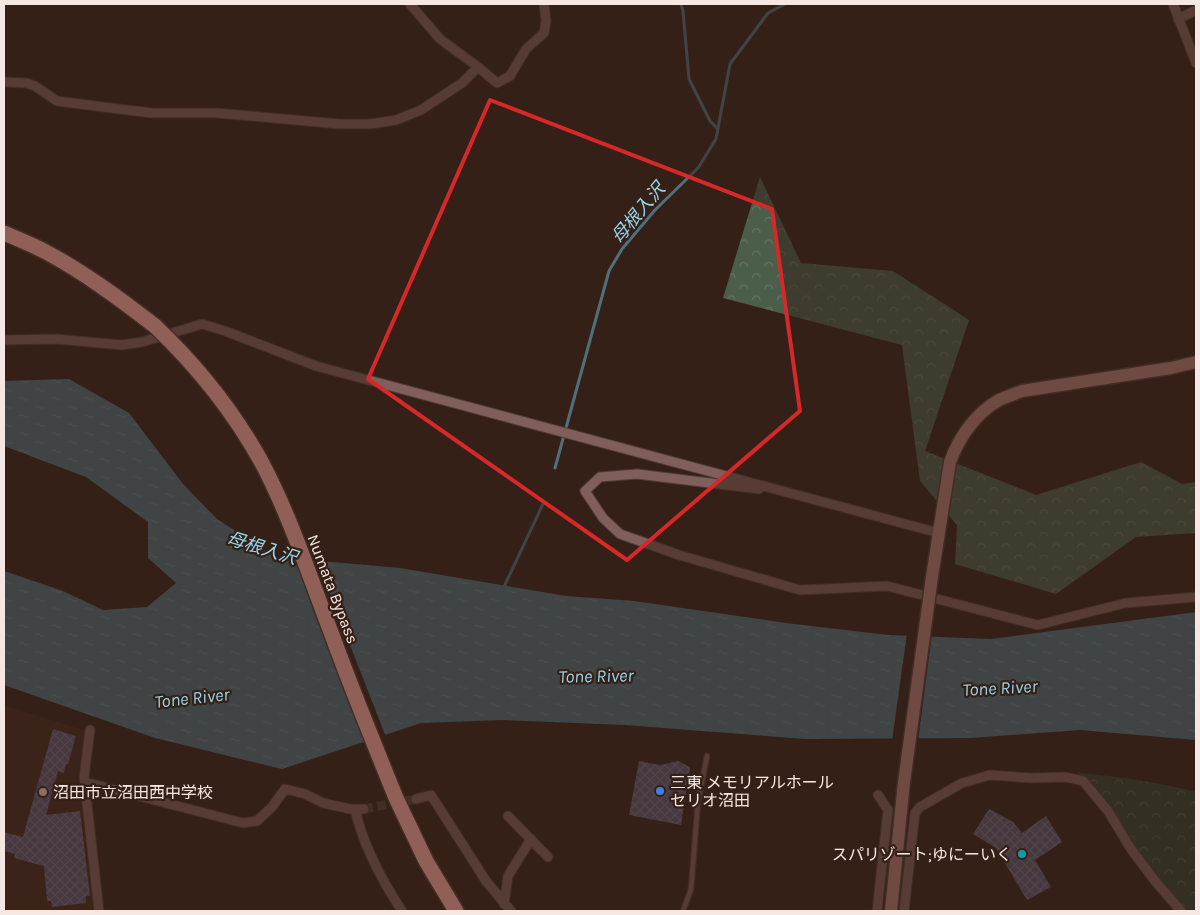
<svg xmlns="http://www.w3.org/2000/svg" width="1200" height="915" viewBox="0 0 1200 915" font-family="Karla,'Noto Sans JP',sans-serif">
<style>
.built{fill:#43271c}
.forest{fill:url(#forest-crowns)}
.park{fill:url(#park-crowns)}
.water{fill:url(#water-ripples)}
.pier{fill:#352018}
.lines{fill:none;stroke-linecap:round;stroke-linejoin:round}
.stream{stroke:#4f6f7a;stroke-width:3}
.building{fill:url(#building-cross-hatch)}
.street-tunnel{stroke:#523e36;stroke-width:9;stroke-dasharray:9 4.5;stroke-linecap:butt}
.lane-casing{stroke:#503c34;stroke-width:7}
.street-casing{stroke:#503c34;stroke-width:11}
.secondary-casing{stroke:#503c34;stroke-width:15}
.highway-casing{stroke:#503c34;stroke-width:18}
.lane{stroke:#805e5b;stroke-width:4.5}
.street{stroke:#805e5b;stroke-width:9}
.secondary{stroke:#b37d79;stroke-width:12}
.highway{stroke:#ffaba5;stroke-width:15}
.secondary-bridge-casing{stroke:#503c34;stroke-width:15;stroke-linecap:butt}
.highway-bridge-casing{stroke:#503c34;stroke-width:18;stroke-linecap:butt}
.secondary-bridge{stroke:#b37d79;stroke-width:12}
.highway-bridge{stroke:#ffaba5;stroke-width:15}
.marked{fill:none;stroke:#d62828;stroke-width:4;stroke-linejoin:round}
.shop-dot{fill:#3f7fe0;stroke:#352018;stroke-width:2}
.education-dot{fill:#8d6e63;stroke:#352018;stroke-width:2}
.culture-dot{fill:#0f9aa8;stroke:#352018;stroke-width:2}
.labels{text-anchor:middle;dominant-baseline:central;stroke-width:4.5;stroke-linejoin:round;paint-order:stroke}
.street-label{font-size:16px;fill:#f6e7e2;stroke:#352018}
.poi-label{font-size:16px;fill:#f6e7e2;stroke:#352018;text-anchor:start}
.water-label{font-size:18px;font-style:italic;fill:#96d5e9;stroke:#352018}
</style>
<defs>
<pattern id="forest-crowns" width="20" height="18" patternUnits="userSpaceOnUse" patternTransform="scale(1.25)"><rect width="20" height="18" fill="#4b5e49"/><path d="M2 6a3 3 0 1 1 6 0M12 15a3 3 0 1 1 6 0" fill="none" stroke="#667563"/></pattern>
<pattern id="park-crowns" width="20" height="18" patternUnits="userSpaceOnUse" patternTransform="scale(1.25)"><rect width="20" height="18" fill="#334132"/><path d="M2 6a3 3 0 1 1 6 0M12 15a3 3 0 1 1 6 0" fill="none" stroke="#515c4f"/></pattern>
<pattern id="water-ripples" width="26" height="14" patternUnits="userSpaceOnUse" patternTransform="scale(1.25)"><rect width="26" height="14" fill="#4f6f7a"/><path d="M2 4q2-2 4 0t4 0M15 11q2-2 4 0t4 0" fill="none" stroke="#69848d"/></pattern>
<pattern id="building-cross-hatch" width="8" height="8" patternUnits="userSpaceOnUse" patternTransform="scale(1.25)"><rect width="8" height="8" fill="#5b556d"/><path d="M0 0l8 8M0 8l8-8" fill="none" stroke="#736d82"/></pattern>
</defs>
<rect width="100%" height="100%" fill="#352018"/>
<!-- built -->
<path class="built" d="M4 705 86 731 81 775 96 911H4Z"/>
<!-- forest -->
<path class="forest" d="M760 177 801 263 893 271 969 320 925 451 1036 495 1141 462 1182 484 1196 482V533L1136 537 1056 594 955 564 957 525 920 481 902 345 723 298Z"/>
<!-- park -->
<path class="park" d="M1077 773C1118 776 1157 782 1196 792V911H1185L1139 855 1111 810Z"/>
<!-- water -->
<path class="water" d="M69 379 129 413 183 484 217 519 275 557 400 568 566 596 634 601 786 623 888 635 991 639 1196 612V740L1080 730 970 738 805 739 625 725 501 720 421 723 282 769 155 738 4 685V571L63 591 103 610 147 607 176 583 148 558V522L86 477 4 446V381Z"/>
<!-- pier -->
<path class="pier" d="M294 556 316 558 386 737 367 743Z
M907 633 932 634 918 741H892Z"/>
<g class="lines">
<!-- stream -->
<path class="stream" d="M681 4 683 11 689 79 710 121 718 129
M555 468 609 271 622 249 655 210 698 168 716 139 730 64 768 13 785 4
M503 589 543 504"/>
</g>
<!-- building -->
<path class="building" d="M53 729 76 736 68 764H66L64 773 58 771 46 815 80 811 90 896H86V903L52 907 51 901H47L44 866 14 858 15 854 4 851V832L23 837Z
M639 761 660 765 678 761 690 767 681 825 629 815Z
M989 809 1013 822 1022 833 1046 816 1062 842 1035 860 1051 887 1027 900 996 848 973 834Z"/>
<g class="lines">
<!-- street-tunnel -->
<path class="street-tunnel" d="M364 809 416 799"/>
<!-- lane casing -->
<g class="lane-casing">
<path id="lane" d="M683 911 691 889 698 802 707 756"/>
</g>
<!-- street casing -->
<g class="street-casing">
<path id="street" d="M410 4 440 39 478 67 497 83 510 76 526 49 544 33 546 21 544 4
M1173 4 1196 63
M1178 19 1196 10
M4 82 26 83 35 86 57 101 119 109 152 113H217L339 124H370L396 120 421 110 462 83 478 67
M4 340 56 339 122 345 142 342 202 324 225 331 316 366 939 533
M759 489 637 474 600 477 585 491 603 518 620 534 679 555 800 590 887 586 1038 625 1126 603 1196 597
M90 730 84 777 99 911
M85 782 243 823 257 821 272 807 285 789 305 794 323 803 350 809H364
M416 799 431 795 486 881 511 911
M355 809C363 846 381 879 402 911
M508 816 548 857
M504 904 508 876 531 839
M877 911 888 810 878 795
M904 911 915 813 920 807 962 783 990 775 1031 778 1065 777 1083 781 1108 811 1131 849 1155 881 1181 911"/>
</g>
<!-- secondary casing -->
<g class="secondary-casing">
<path id="secondary" d="M932 577 950 462C959 437 976 413 999 400 1006 397 1014 394 1022 391L1171 368 1196 362
M891 911 904 782"/>
</g>
<!-- highway casing -->
<g class="highway-casing">
<path id="highway" d="M4 233C18 239 33 245 46 252 85 273 120 299 155 326
M396 798 426 861 456 911"/>
</g>
<!-- lane -->
<use href="#lane" class="lane"/>
<!-- street -->
<use href="#street" class="street"/>
<!-- secondary -->
<use href="#secondary" class="secondary"/>
<!-- highway -->
<use href="#highway" class="highway"/>
<!-- secondary-bridge casing -->
<g class="secondary-bridge-casing">
<path id="secondary-bridge" d="M904 782 932 577"/>
</g>
<!-- highway-bridge casing -->
<g class="highway-bridge-casing">
<path id="highway-bridge" d="M155 326C197 366 234 412 262 463 291 518 310 578 332 635 352 690 374 744 396 798"/>
</g>
<!-- secondary-bridge -->
<use href="#secondary-bridge" class="secondary-bridge"/>
<!-- highway-bridge -->
<use href="#highway-bridge" class="highway-bridge"/>
</g>
<!-- marked area -->
<path d="M0 0H1200V915H0ZM490 100 772 209 800 411 627 560 368 379Z" fill="#352018" fill-opacity=".55" fill-rule="evenodd"/>
<path class="marked" d="M490 100 772 209 800 411 627 560 368 379Z"/>
<!-- markers -->
<circle class="shop-dot" cx="660" cy="791" r="5"/>
<circle class="education-dot" cx="43" cy="792" r="5"/>
<circle class="culture-dot" cx="1022" cy="854" r="5"/>
<g class="labels">
<!-- street labels -->
<g class="street-label">
<text transform="translate(333 589) rotate(69)">Numata Bypass</text>
</g>
<!-- poi labels -->
<g class="poi-label">
<text x="670" y="782">三東 メモリアルホール<tspan x="670" dy="18">セリオ沼田</tspan></text>
<text x="53" y="792">沼田市立沼田西中学校</text>
<text x="1012" y="854" text-anchor="end">スパリゾート;ゆにーいく</text>
</g>
<!-- water labels -->
<g class="water-label">
<text transform="translate(638 213) rotate(-50)">母根入沢</text>
<text transform="translate(262 548) rotate(17)">母根入沢</text>
<text transform="translate(596 676) rotate(-1)">Tone River</text>
<text transform="translate(1000 688) rotate(-3)">Tone River</text>
<text transform="translate(192 698) rotate(-6)">Tone River</text>
</g>
</g>
<!-- border -->
<rect width="1200" height="915" fill="none" stroke="#f6e7e2" stroke-width="10"/>
</svg>
